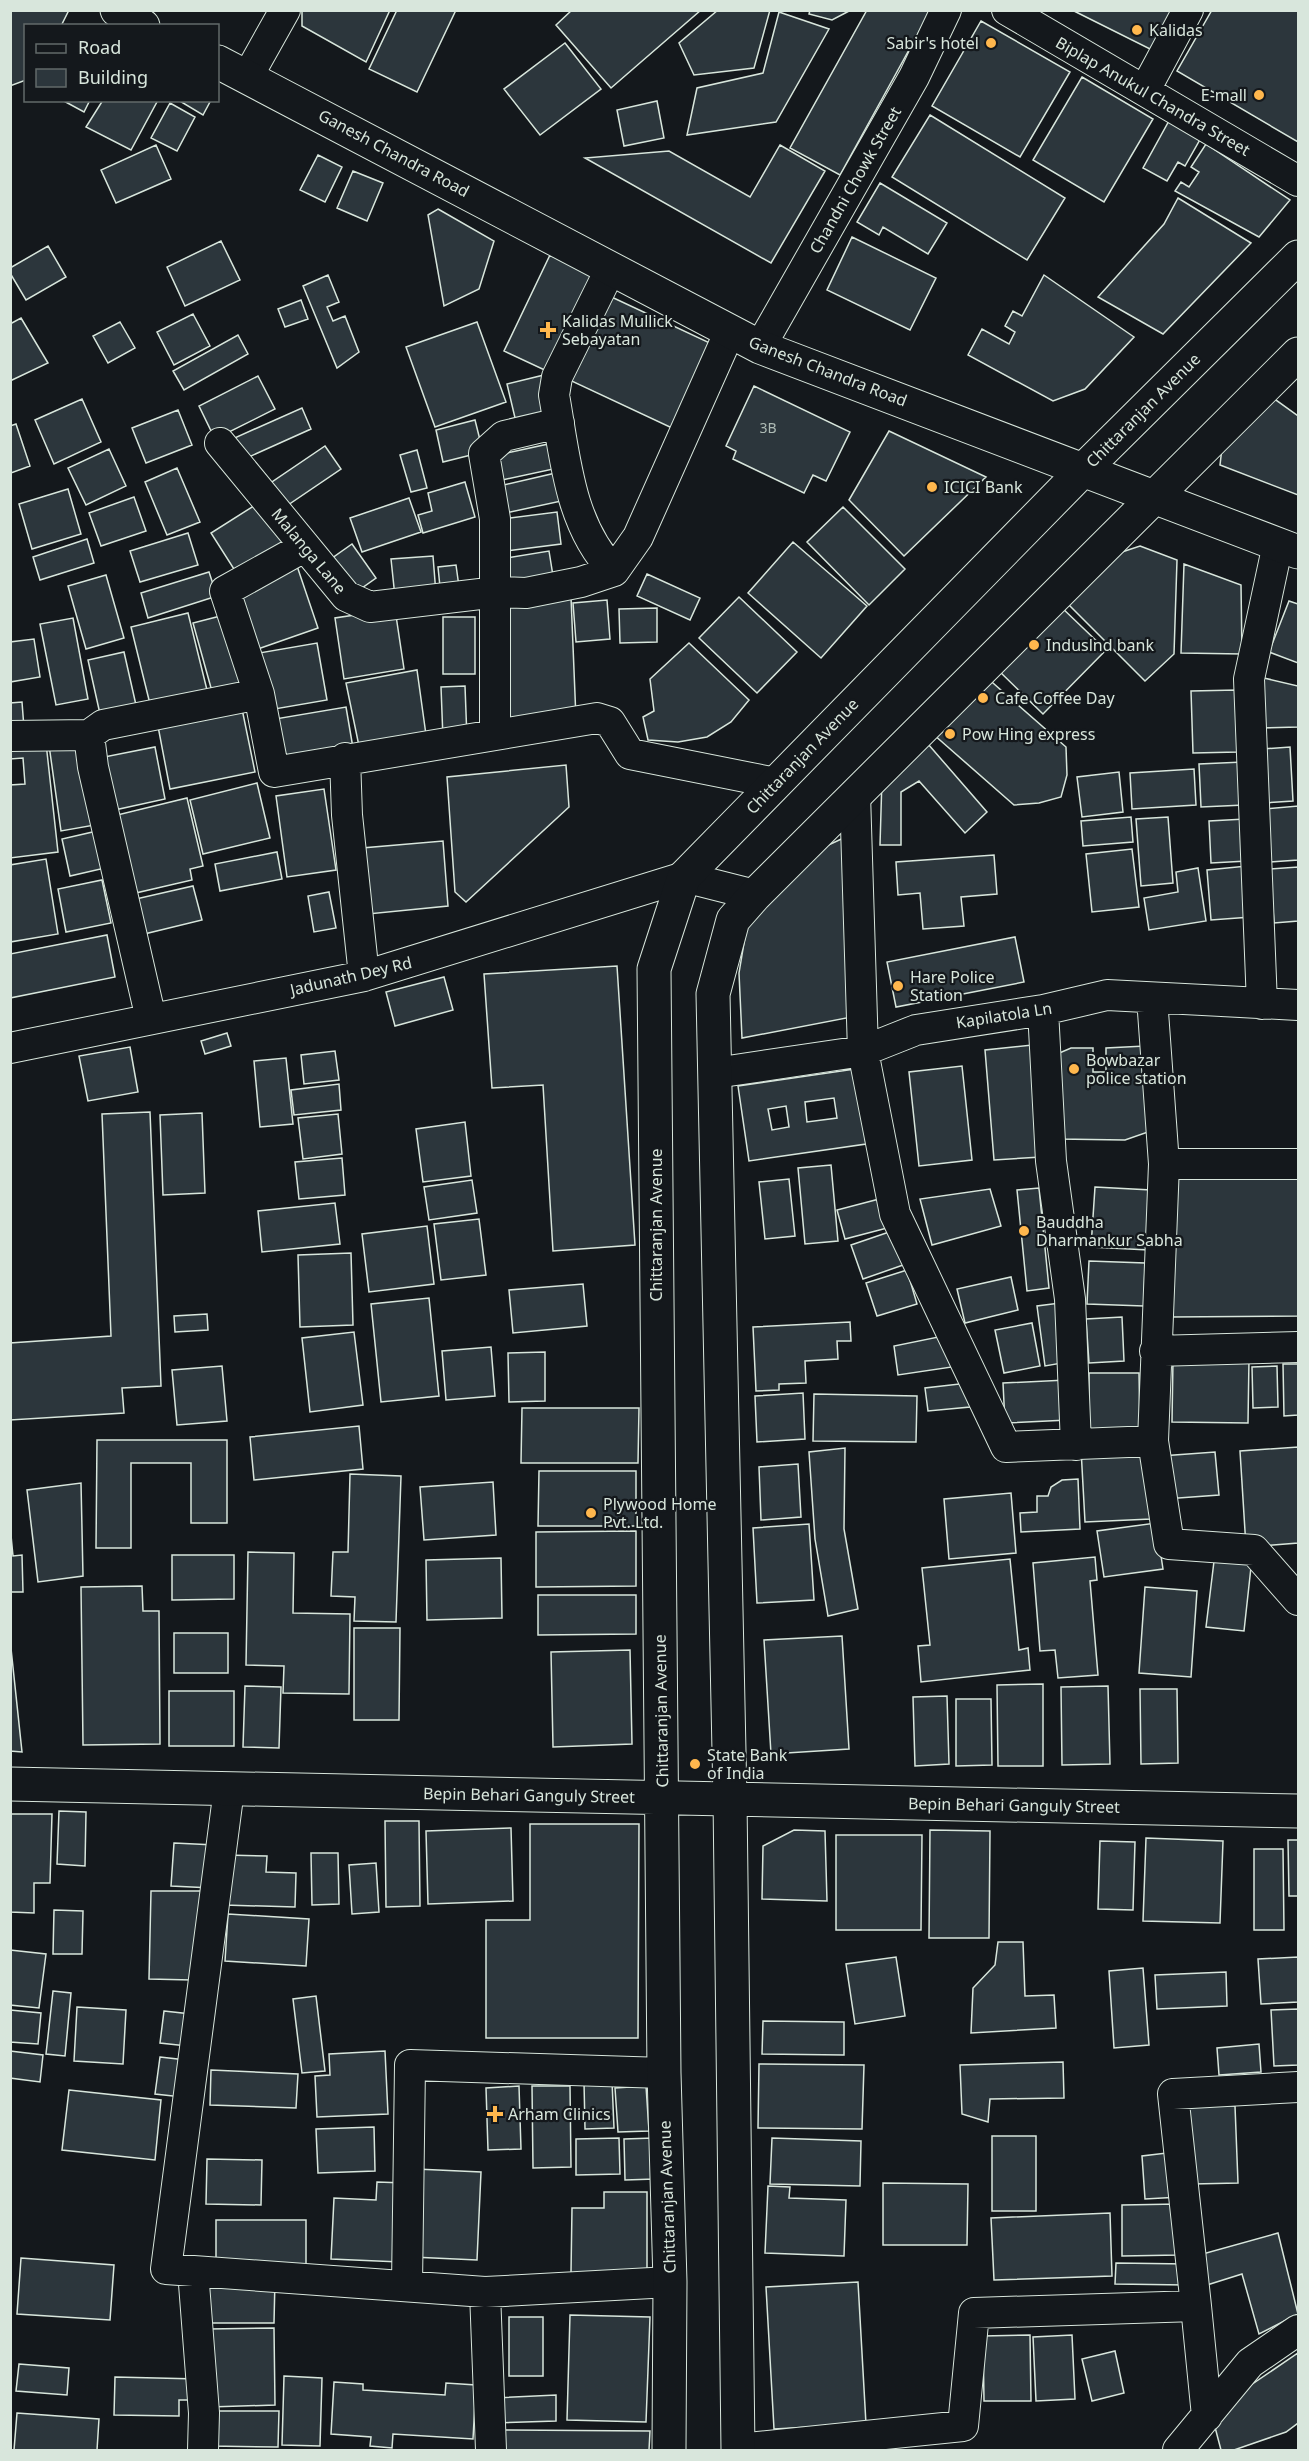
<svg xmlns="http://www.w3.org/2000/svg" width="1309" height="2461" viewBox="0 0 1309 2461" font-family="'Noto Sans',sans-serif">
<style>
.building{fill:#2c363c;stroke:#d8e6dc;stroke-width:1.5;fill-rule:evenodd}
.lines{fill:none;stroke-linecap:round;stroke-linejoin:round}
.minor-casing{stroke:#d8e6dc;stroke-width:32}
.major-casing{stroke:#d8e6dc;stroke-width:35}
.minor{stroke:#14181c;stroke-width:30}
.major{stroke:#14181c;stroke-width:33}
.poi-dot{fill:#ffb74d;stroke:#14181c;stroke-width:2}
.labels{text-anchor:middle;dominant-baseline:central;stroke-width:4.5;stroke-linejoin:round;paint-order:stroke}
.number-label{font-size:14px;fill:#adbab4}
.poi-label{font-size:16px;fill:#d8e6dc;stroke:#14181c;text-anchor:start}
.street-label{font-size:16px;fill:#d8e6dc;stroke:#14181c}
</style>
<rect width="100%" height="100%" fill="#14181c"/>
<!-- building -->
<path class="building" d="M10 10H69L61 26H26V80L10 86Z
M302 10H390L366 62 302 26Z
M397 10H456L417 92 369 69Z
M572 10H701L611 88 556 25Z
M718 10H770L754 68 694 75 679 43Z
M810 10H851L832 20 809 14Z
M867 10H931L840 175 790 148Z
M1072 10H1172L1152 50Z
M1212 10H1298V142L1177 71Z
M779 12 829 29 776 122 687 135 697 88 763 73Z
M981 21 1070 72 1020 157 932 106Z
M565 43 601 89 540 135 504 89Z
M1082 77 1153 119 1104 202 1033 160Z
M62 100H90L84 112Z
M103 100H158L131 150 86 127Z
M178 100H211L203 115Z
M657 101 664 138 624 146 617 110Z
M170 103 195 117 177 151 151 138Z
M930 115 1065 198 1027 260 892 177Z
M1170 119 1202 136 1185 166 1178 162 1167 181 1143 168Z
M1206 144 1290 200 1259 237 1175 191 1181 182 1189 187 1199 172 1191 167Z
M156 145 171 179 116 203 101 170Z
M780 145 825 171 771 263 585 158 669 151 750 197Z
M318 155 342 167 325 202 300 190Z
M353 171 383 183 367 221 337 208Z
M880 183 947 223 928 254 883 227 879 235 857 222Z
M1178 198 1251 243 1163 334 1098 297 1164 224Z
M438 209 494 241 479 289 444 306 428 215Z
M852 237 936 278 910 330 827 290Z
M221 241 240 280 185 306 167 267Z
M48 246 66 277 26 300 10 273V268Z
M550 255 597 277 551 373 504 351Z
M328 275 339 302 327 307 333 321 345 316 359 352 337 368 303 286Z
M1044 275 1134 337 1085 389 1053 401 968 355 982 329 1009 344 1015 332 1005 326 1013 311 1022 316Z
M603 293 712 344 672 428 563 377Z
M301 300 308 319 285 327 278 309Z
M193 314 210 346 174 365 157 332Z
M21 318 48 363 10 381V324Z
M120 322 135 348 108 363 93 336Z
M477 322 506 402 435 427 406 347Z
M238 335 248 354 184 390 173 371Z
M544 375 554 413 516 422 507 384Z
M258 376 275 409 215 439 199 406Z
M754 386 850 432 826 481 813 475 804 493 733 459 736 451 726 446Z
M1269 395 1298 416V495L1220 465 1222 448Z
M82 399 101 442 54 464 35 420Z
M302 408 311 429 240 461 230 440Z
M178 410 192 445 146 463 132 428Z
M475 420 483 452 443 462 436 430Z
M16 424 30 466 11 473 10 426Z
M889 431 986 477 904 556 849 500Z
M553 443 558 468 493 482 488 457Z
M325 446 341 469 285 507 269 484Z
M109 449 126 486 86 505 68 468Z
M417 450 427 488 411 492 400 455Z
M177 468 200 522 167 535 145 482Z
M560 472 566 500 501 514 495 487Z
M465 482 475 517 423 533 418 515 432 511 428 493Z
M68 489 81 534 32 549 19 504Z
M134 497 146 531 101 546 89 513Z
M409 498 421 532 362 552 350 518Z
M260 502 288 547 239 577 211 533Z
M843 507 905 569 869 605 807 542Z
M557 512 561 544 506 551 502 519Z
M188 533 198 565 140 582 130 551Z
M87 539 94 563 40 580 33 557Z
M793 542 867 606 821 658 748 593Z
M352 544 376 578 352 595 328 561Z
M1140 546 1177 560 1174 654 1145 681 1067 603 1116 554Z
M549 551 554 582 504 589 500 559Z
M433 556 436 594 395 597 391 559Z
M295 560 318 628 255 650 233 590Z
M1184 564 1241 585 1242 654 1181 653Z
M456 565 460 594 441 597 438 567Z
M209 572 217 596 148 618 141 593Z
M647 574 700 598 690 620 637 596Z
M106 575 124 638 86 649 68 586Z
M571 597 576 719 503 723 497 600Z
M739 597 797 652 757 693 699 638Z
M607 600 610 639 576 642 573 603Z
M1289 601 1298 604V663L1269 652Z
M1059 605 1106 650 1043 714 997 669Z
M657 608V642L620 643 619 609Z
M395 609 404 669 344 679 335 618Z
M188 613 207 690 150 704 131 627Z
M232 613 251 685 213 695 193 623Z
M443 617H475V674H443Z
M73 618 88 699 56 705 40 624Z
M34 639 40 677 10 682V642Z
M317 643 327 700 269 710 259 653Z
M689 643 749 700 731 722 707 737 678 742 648 740 643 717 654 711 650 679Z
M124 652 136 705 100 714 88 660Z
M417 670 427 742 360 751 346 683Z
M985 676 1066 747 1067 775 1061 797 1039 803 1014 805 933 734Z
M1264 678 1298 686V727L1257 728Z
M465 686 467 739H443L441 687Z
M1237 690 1238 752 1193 753 1191 691Z
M22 702 24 728 10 730V703Z
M241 704 255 772 170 789 157 721Z
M346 707 353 748 276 761 269 720Z
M46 743 58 852 10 858V785L25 784 23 758 10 759V746Z
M928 744 987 812 965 833 919 781 901 792V845H880L882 778Z
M49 745 76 748 95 825 61 831Z
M155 747 165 799 110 811 99 758Z
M1290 747 1293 801 1264 803 1262 749Z
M1243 762 1244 805 1201 807 1199 764Z
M566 765 569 807 466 902 455 892 447 777Z
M1194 769 1196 805 1132 809 1130 773Z
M1119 772 1123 812 1082 817 1077 777Z
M257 783 270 838 203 854 190 800Z
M324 789 336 870 287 877 276 796Z
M187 798 203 866 190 869 192 880 127 895 109 817Z
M1298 806V860L1269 862 1265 809Z
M1131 817 1133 842 1083 846 1081 821Z
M1168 817 1173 883 1141 886 1136 819Z
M1245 819 1247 861 1211 863 1209 821Z
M97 831 105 868 70 876 62 839Z
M850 835 857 1016 742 1038 739 973 749 913 796 860Z
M443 841 448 906 368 914 362 848Z
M1132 849 1139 907 1092 912 1086 854Z
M277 852 282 879 220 891 215 864Z
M994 855 997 894 961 897 964 926 923 929 920 893 898 895 896 862Z
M46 859 58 934 10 942V865Z
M1247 866 1251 917 1211 920 1207 870Z
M1298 867V921L1274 923 1270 869Z
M1198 868 1206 921 1149 930 1144 898 1178 892 1176 872Z
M102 880 111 923 66 932 58 889Z
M193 886 202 920 136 936 127 901Z
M329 892 336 928 314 932 308 896Z
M107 935 115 977 10 998V954Z
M1015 937 1024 982 896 1007 887 962Z
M617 966 635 1245 553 1251 543 1085 492 1088 484 974Z
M444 977 453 1010 395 1026 386 992Z
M227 1033 231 1046 205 1054 201 1041Z
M1032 1045 1041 1157 994 1160 985 1050Z
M1145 1046 1148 1132 1125 1140 1058 1139 1050 1057 1071 1048H1093V1072H1106V1048Z
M130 1047 138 1092 88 1101 79 1056Z
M335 1051 339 1080 304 1084 301 1055Z
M286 1058 293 1124 260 1127 254 1061Z
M962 1066 972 1160 919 1166 909 1072Z
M855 1069 866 1144 749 1161 738 1086ZM834 1098 837 1118 807 1122 805 1102ZM786 1106 789 1127 772 1130 768 1109Z
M339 1084 341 1110 294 1115 291 1090Z
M150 1112 161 1386 122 1388 124 1413 10 1420V1343L111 1336 102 1114Z
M202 1113 205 1193 163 1195 160 1115Z
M338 1114 342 1154 303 1159 298 1118Z
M465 1122 471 1176 423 1182 416 1129Z
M342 1158 345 1195 299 1199 295 1162Z
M831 1165 838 1241 805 1244 798 1168Z
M1298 1176V1316L1170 1317V1177Z
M789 1179 795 1236 765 1239 759 1182Z
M472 1180 477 1213 429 1220 424 1187Z
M1095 1187 1151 1190 1148 1250 1091 1247Z
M1039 1188 1049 1288 1027 1291 1017 1190Z
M990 1189 1001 1226 932 1245 920 1199Z
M883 1198 891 1227 845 1239 837 1210Z
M335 1203 340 1244 262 1252 258 1211Z
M479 1219 486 1275 441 1280 434 1224Z
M427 1226 434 1284 369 1292 362 1234Z
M895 1230 906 1264 863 1279 851 1245Z
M351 1253 353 1325 300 1327 298 1255Z
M1089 1261 1145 1263 1144 1306 1087 1304Z
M907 1270 917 1304 877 1316 866 1283Z
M1011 1277 1018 1310 965 1323 957 1289Z
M583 1284 587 1326 513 1333 509 1290Z
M429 1298 439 1396 381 1402 371 1304Z
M1060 1303 1068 1362 1045 1366 1037 1306Z
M207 1314 208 1330 175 1332 174 1316Z
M1122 1317 1124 1361 1089 1363 1086 1319Z
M850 1322 851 1341H837L838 1359 805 1361 806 1383 779 1384V1390L756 1391 753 1327Z
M1032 1323 1040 1366 1004 1373 995 1330Z
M354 1332 363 1405 310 1412 302 1338Z
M943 1336 952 1367 898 1375 894 1346Z
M491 1347 495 1396 446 1400 442 1351Z
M545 1352V1401L509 1402 508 1353Z
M1249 1359 1248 1423 1172 1422 1173 1360Z
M1283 1364H1298V1415L1284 1416Z
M222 1366 227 1421 177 1425 172 1370Z
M1277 1366 1278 1407 1253 1408 1252 1367Z
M1089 1373H1139L1140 1430H1089Z
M1066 1380 1068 1420 1005 1423 1003 1383Z
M968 1383 970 1407 928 1411 925 1388Z
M803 1393 805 1439 757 1442 755 1396Z
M814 1394 917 1396 916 1442 813 1441Z
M522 1408H639L638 1463H521Z
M359 1426 363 1469 254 1480 250 1437Z
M97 1440H227V1523H191V1463H131V1548H96Z
M1147 1446 1151 1519 1085 1522 1081 1449Z
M1298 1447V1543L1246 1547 1240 1451Z
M845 1448 844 1529 858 1609 828 1616 815 1539 809 1452Z
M1215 1452 1219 1495 1165 1499 1161 1456Z
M798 1464 801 1517 761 1520 759 1467Z
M539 1471H636V1526H538Z
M350 1474 401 1476 396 1622 354 1621 355 1597 331 1596 333 1552H348Z
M1078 1479 1080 1529 1021 1532 1020 1513 1037 1512V1496H1048L1051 1487 1062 1480Z
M493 1482 496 1535 424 1540 420 1487Z
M81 1483 83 1576 38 1582 27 1490Z
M1011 1493 1016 1553 949 1559 944 1499Z
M1156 1523 1163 1569 1104 1577 1097 1531Z
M809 1524 814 1600 757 1603 753 1528Z
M10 1525 13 1556 22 1555 23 1592H10Z
M636 1531V1586L536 1587V1532Z
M248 1552 294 1553 293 1613 350 1614 349 1694 283 1693 284 1666 246 1665Z
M1215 1553 1252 1558 1244 1631 1206 1627Z
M172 1555H234V1599L172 1600Z
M1095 1557 1097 1580 1090 1581 1098 1675 1058 1678 1055 1650 1040 1651 1033 1563Z
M501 1558 502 1618 427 1620 426 1560Z
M1010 1559 1019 1650 1028 1648 1030 1670 921 1682 918 1646 930 1645 922 1568Z
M142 1586 143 1611H159L160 1744 83 1745 81 1587Z
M1145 1587 1197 1591 1191 1677 1139 1673Z
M538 1595H636V1634L538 1635Z
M354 1628H400L399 1720H354Z
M174 1633H228V1673H174Z
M842 1636 849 1749 771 1754 764 1640Z
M10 1639 22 1752 10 1751Z
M630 1650 632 1744 553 1747 551 1652Z
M1043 1684V1766H998L997 1685Z
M245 1686 281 1687 279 1748 243 1747Z
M1108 1686 1110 1764 1062 1765 1061 1687Z
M1140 1689H1177L1178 1763 1141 1764Z
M169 1691H234V1746H169Z
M947 1696 949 1764 915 1766 913 1697Z
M956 1699H991L992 1765 956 1766Z
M59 1811 86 1812 85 1866 57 1864Z
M10 1814H52L50 1883H34V1913L10 1912Z
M385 1821H419L420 1906 386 1907Z
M530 1824H639L638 2038H486V1920H530Z
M511 1828 513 1901 428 1904 426 1831Z
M794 1830 825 1831 827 1901 762 1899 763 1846Z
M930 1830 990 1831 989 1938H929Z
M836 1835H922L921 1930H836Z
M1146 1838 1223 1841 1220 1923 1143 1921Z
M1288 1840H1298V1896H1289Z
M1100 1841 1135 1842 1133 1910 1098 1909Z
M174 1843 215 1845 212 1888 171 1886Z
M1254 1849H1283L1284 1930H1254Z
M311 1853H338L339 1904 312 1905Z
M225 1855 267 1856 266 1872 296 1873 295 1907 224 1905Z
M376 1863 379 1912 352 1914 349 1865Z
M151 1891H205L192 1980 149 1979Z
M54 1910 83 1911 82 1954H53Z
M228 1914 309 1919 306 1966 225 1961Z
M998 1942H1023L1025 1996 1054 1995 1056 2028 971 2033 973 1988 995 1965Z
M10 1950 46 1954 39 2008 10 2005Z
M896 1957 905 2016 855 2024 846 1964Z
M1298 1957V2002L1261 2004 1258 1959Z
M1143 1968 1149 2045 1114 2048 1109 1971Z
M1226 1972 1227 2006 1157 2009 1155 1975Z
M53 1991 71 1993 65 2056 46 2054Z
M316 1996 325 2071 302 2073 293 1999Z
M77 2007 126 2010 123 2064 74 2061Z
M1298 2009V2065L1274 2066 1271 2010Z
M10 2010 41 2013 38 2044 10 2042Z
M164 2011 191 2014 187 2046 160 2043Z
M763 2021 844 2022V2055L762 2054Z
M1259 2044 1261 2072 1219 2075 1217 2048Z
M10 2051 43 2055 40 2082 10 2078Z
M385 2051 388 2114 317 2117 315 2076 330 2075 329 2054Z
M160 2057 186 2060 182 2097 155 2094Z
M1063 2062 1064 2098 990 2099 988 2122 962 2114 960 2065Z
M759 2064 864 2065 862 2129 758 2128Z
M211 2070 298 2074 296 2108 210 2105Z
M612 2081 614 2128 585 2129 584 2082Z
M519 2086 521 2149 488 2150 486 2088Z
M532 2086H570L571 2167 533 2168Z
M646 2086 649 2131 618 2132 615 2088Z
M69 2090 161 2100 155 2160 62 2150Z
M1188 2103 1235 2106 1238 2183 1193 2184Z
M374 2127 375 2171 318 2173 316 2129Z
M992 2136H1036V2211H992Z
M619 2138 620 2174 576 2175V2139Z
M654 2138 655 2179 625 2180 624 2139Z
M772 2138 861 2141 860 2186 770 2184Z
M1175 2152 1180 2197 1145 2199 1142 2156Z
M207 2159 262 2160 261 2205 206 2204Z
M416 2169 481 2172 477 2260 412 2257Z
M377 2182 405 2183 400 2262 331 2259 334 2198 376 2200Z
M883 2183 968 2184 967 2245H883Z
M768 2186 790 2187 789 2198 846 2200 844 2256 765 2253Z
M604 2192H647V2273H571L572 2208H604Z
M1178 2204 1179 2255 1122 2256V2205Z
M1110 2213 1112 2276 994 2280 991 2218Z
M216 2220H306V2268L216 2267Z
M1278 2233 1298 2314 1259 2334 1242 2274 1207 2285 1199 2255Z
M21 2258 114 2265 110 2320 17 2314Z
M1116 2263 1187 2264 1186 2285 1115 2284Z
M207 2279H275L274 2323H207Z
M858 2282 866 2424 774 2429 766 2287Z
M570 2315 650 2317 646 2422 567 2420Z
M509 2317H543V2376H509Z
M274 2328 275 2405 210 2407 209 2329Z
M1030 2335 1031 2401H984L983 2336Z
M1072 2335 1075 2399 1036 2401 1033 2337Z
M1115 2351 1124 2393 1092 2401 1082 2359Z
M1298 2353V2423L1286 2432 1234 2450H1221L1211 2412Z
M19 2364 69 2368 67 2395 16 2391Z
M284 2376 322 2378 320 2446 282 2445Z
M115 2377 198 2379 197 2400H179V2416L114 2415Z
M334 2382 363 2384V2390L445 2395 446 2383 476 2385 473 2439 393 2434 392 2448 370 2446 371 2437 331 2434Z
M556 2395V2421L495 2423 494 2398Z
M211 2411H279L278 2447 210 2446Z
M17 2413 99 2419 97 2450H14Z
M502 2430 650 2431 649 2450H502Z"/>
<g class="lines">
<!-- minor casing -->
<g class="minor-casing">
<path id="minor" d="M1007 10 1298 181
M248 76 285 10
M1145 90 1188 10
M611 268 557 377 554 395C565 456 569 525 614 571
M760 347 914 77 946 10
M220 443 346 596 370 607 497 592 526 593 581 582 614 571 638 537 730 331
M304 547 225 591 259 694 274 772 597 718 610 722 630 754 776 783
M495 734V519L484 454 504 436 559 423
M10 736 89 735
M345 758 347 815 364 976
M855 794 863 1051 895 1214 1006 1447 1153 1441
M1152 998 1164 1164 1153 1441 1169 1544 1254 1550 1298 1600
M1262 1004 1249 679 1278 544
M1043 1010 1051 1161 1070 1299 1076 1445
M151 1019 93 767 89 735 103 725 259 694
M10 1048 364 976 684 877 755 895
M715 1073 863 1051 916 1030 1043 1010 1107 995 1298 1005
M1164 1164H1298
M1155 1351 1298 1347
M229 1789 166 2269 485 2292 670 2282
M193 2271 204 2413 203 2450
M407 2285 410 2065 664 2073
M485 2292 491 2450
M1196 2306 1207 2416
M738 2449 963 2426 974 2313 1196 2306 1173 2094 1298 2087
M1178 2450 1250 2363 1298 2330"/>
</g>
<!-- major casing -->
<g class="major-casing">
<path id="major" d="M117 10 143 26
M218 62 760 347 1298 552
M10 1784 1298 1811
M669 2450 670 2282 664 2073 654 969 684 877 1084 469 1298 257
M738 2450 730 1799 713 994 733 920 755 895 1298 354"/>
</g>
<!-- minor -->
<use href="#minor" class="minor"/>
<!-- major -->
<use href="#major" class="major"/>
</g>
<!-- markers -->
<g class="poi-dot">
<circle cx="1137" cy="30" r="6"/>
<circle cx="991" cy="43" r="6"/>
<circle cx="1259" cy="95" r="6"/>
<path d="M545 321h6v6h6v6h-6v6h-6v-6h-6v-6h6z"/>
<circle cx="932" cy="487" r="6"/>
<circle cx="1034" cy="645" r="6"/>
<circle cx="983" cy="698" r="6"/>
<circle cx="950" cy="734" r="6"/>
<circle cx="898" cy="986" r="6"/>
<circle cx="1074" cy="1069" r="6"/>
<circle cx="1024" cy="1231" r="6"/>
<circle cx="591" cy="1513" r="6"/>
<circle cx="695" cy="1764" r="6"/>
<path d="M492 2105h6v6h6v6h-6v6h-6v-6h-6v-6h6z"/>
</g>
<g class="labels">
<!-- number labels -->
<g class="number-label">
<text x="768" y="427">3B</text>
</g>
<!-- poi labels -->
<g class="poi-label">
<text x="1149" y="30">Kalidas</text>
<text x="979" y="43" text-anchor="end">Sabir's hotel</text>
<text x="1247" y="95" text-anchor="end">E-mall</text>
<text x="562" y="321">Kalidas Mullick<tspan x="562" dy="18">Sebayatan</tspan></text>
<text x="944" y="487">ICICI Bank</text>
<text x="1046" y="645">Induslnd bank</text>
<text x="995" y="698">Cafe Coffee Day</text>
<text x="962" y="734">Pow Hing express</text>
<text x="910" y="977">Hare Police<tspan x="910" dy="18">Station</tspan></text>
<text x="1086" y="1060">Bowbazar<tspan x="1086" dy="18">police station</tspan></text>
<text x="1036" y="1222">Bauddha<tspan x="1036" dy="18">Dharmankur Sabha</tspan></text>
<text x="603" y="1504">Plywood Home<tspan x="603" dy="18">Pvt. Ltd.</tspan></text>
<text x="707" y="1755">State Bank<tspan x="707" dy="18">of India</tspan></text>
<text x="508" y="2114">Arham Clinics</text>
</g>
<!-- street labels -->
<g class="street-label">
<text transform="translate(1153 96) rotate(30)">Biplap Anukul Chandra Street</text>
<text transform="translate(394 153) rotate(28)">Ganesh Chandra Road</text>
<text transform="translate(855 180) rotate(-60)">Chandni Chowk Street</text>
<text transform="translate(828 371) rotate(21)">Ganesh Chandra Road</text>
<text transform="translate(1143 410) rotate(-45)">Chittaranjan Avenue</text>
<text transform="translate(309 551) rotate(50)">Malanga Lane</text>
<text transform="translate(802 756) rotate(-46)">Chittaranjan Avenue</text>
<text transform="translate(351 976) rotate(-13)">Jadunath Dey Rd</text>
<text transform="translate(1004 1015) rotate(-9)">Kapilatola Ln</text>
<text transform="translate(656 1225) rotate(-90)">Chittaranjan Avenue</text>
<text transform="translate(661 1711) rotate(-91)">Chittaranjan Avenue</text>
<text transform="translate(529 1795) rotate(1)">Bepin Behari Ganguly Street</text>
<text transform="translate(1014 1805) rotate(1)">Bepin Behari Ganguly Street</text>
<text transform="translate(667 2197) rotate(-92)">Chittaranjan Avenue</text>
</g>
</g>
<!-- border -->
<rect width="1309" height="2461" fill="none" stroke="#d8e6dc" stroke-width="24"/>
<!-- legend -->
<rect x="24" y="24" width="195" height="78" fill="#14181c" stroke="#626a69" stroke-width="1.5"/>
<rect x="36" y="44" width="30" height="9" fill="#14181c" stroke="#626a69" stroke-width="1.5"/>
<text x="78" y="54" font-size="18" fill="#d8e6dc">Road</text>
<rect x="36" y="69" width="30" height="18" fill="#2c363c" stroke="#626a69" stroke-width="1.5"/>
<text x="78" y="84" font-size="18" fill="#d8e6dc">Building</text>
</svg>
